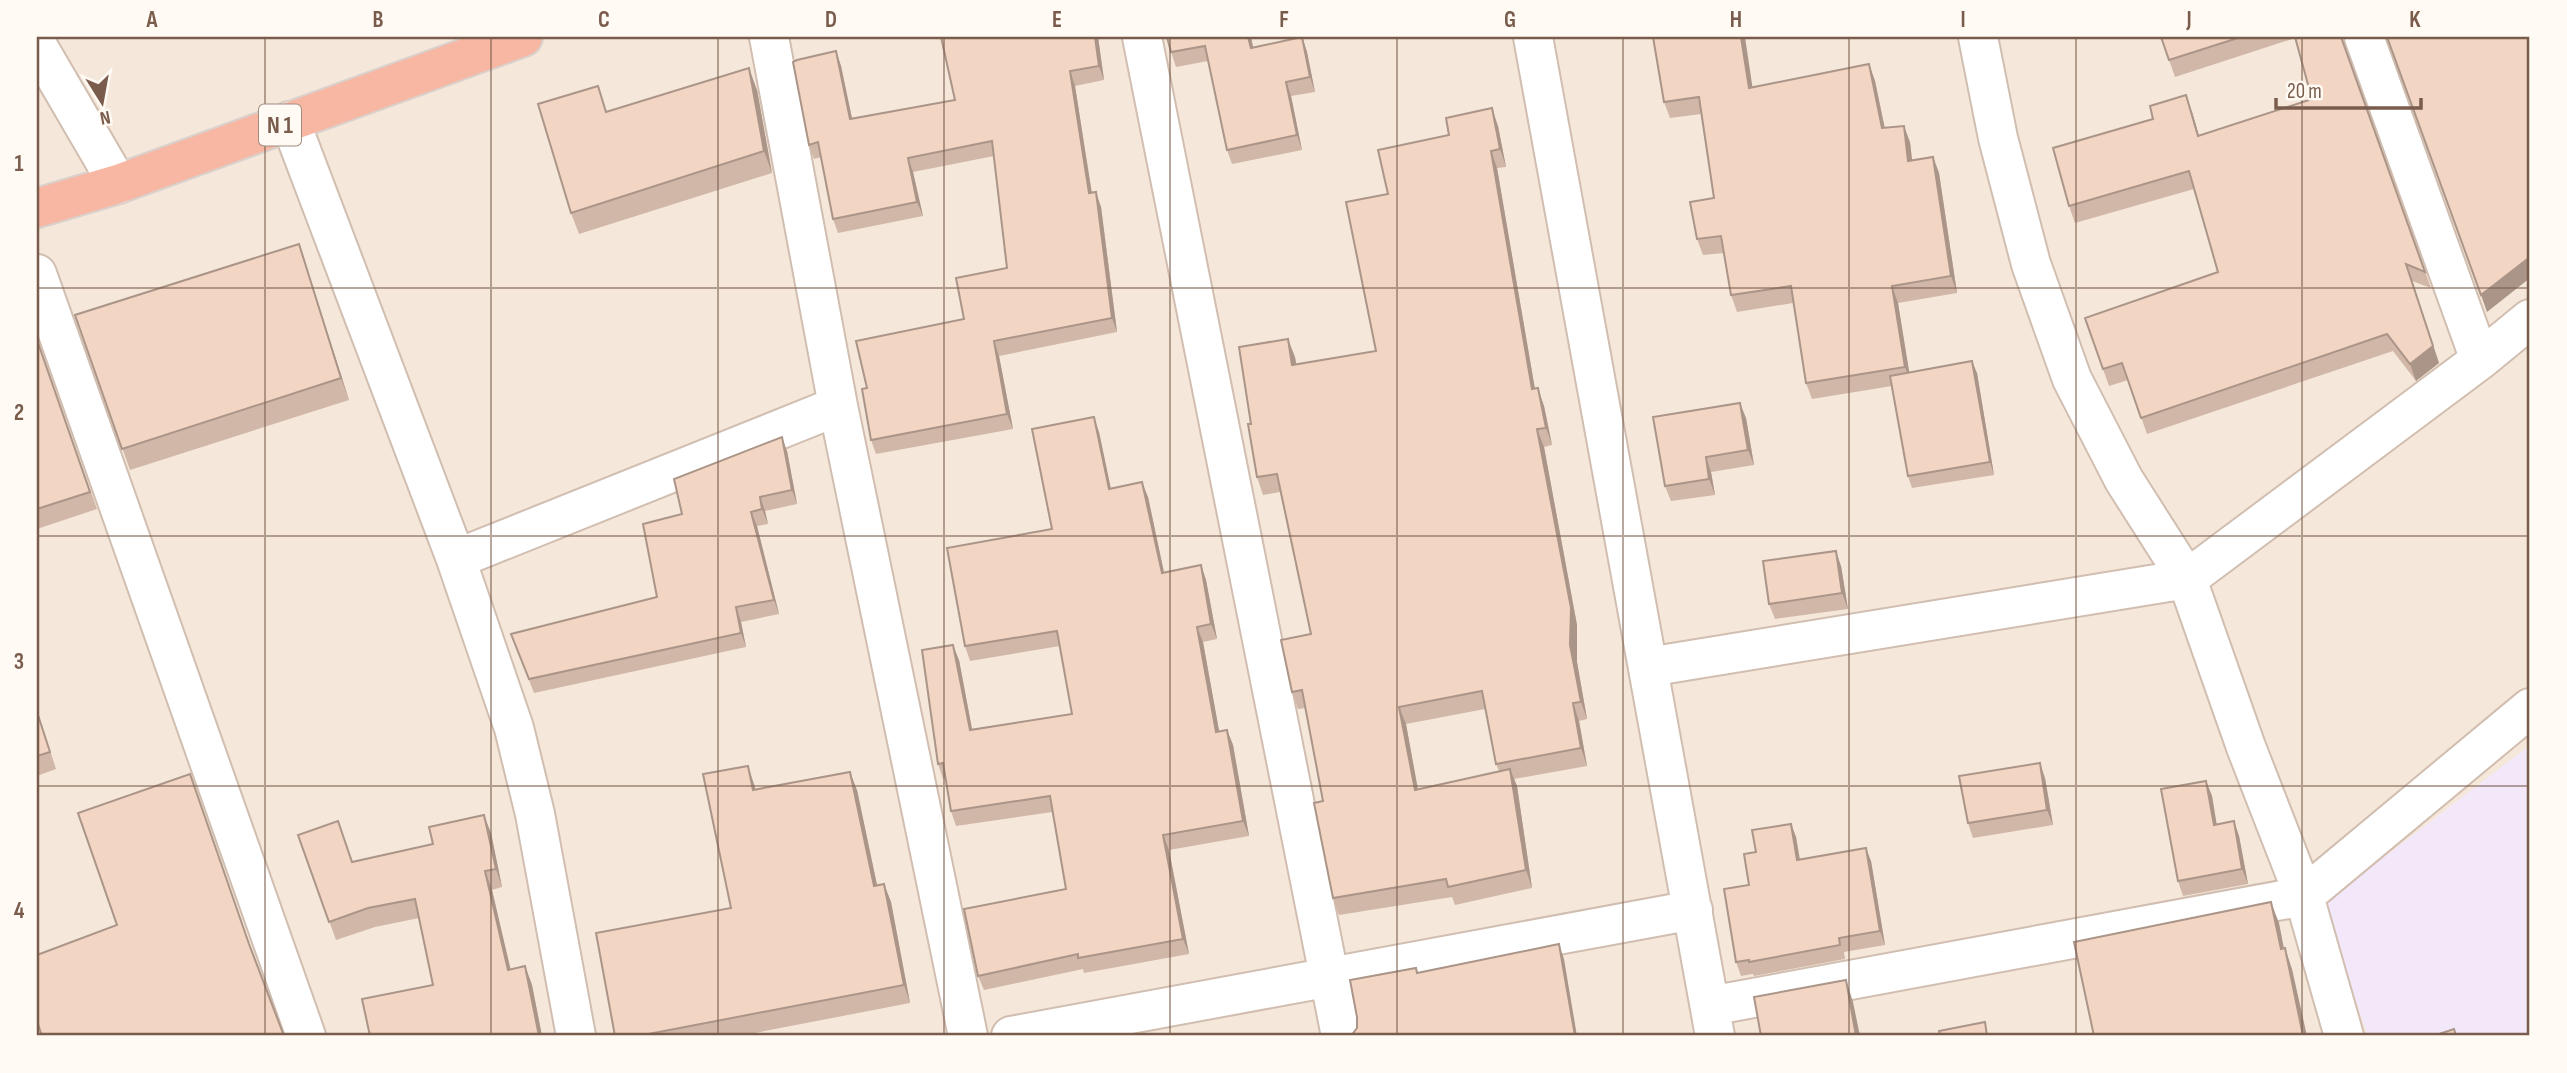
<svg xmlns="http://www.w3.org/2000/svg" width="2567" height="1073" viewBox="0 0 2567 1073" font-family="'Sofia Sans Condensed',sans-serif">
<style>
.residential{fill:#f5e8da}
.education{fill:#f3e8fa}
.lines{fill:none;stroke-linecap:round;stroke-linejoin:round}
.minor-casing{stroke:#d1beb0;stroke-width:42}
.highway-casing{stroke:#dad1cd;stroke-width:42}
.minor{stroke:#fff;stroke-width:38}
.highway{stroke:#f7b7a3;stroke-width:38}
.wall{fill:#d1b7a8;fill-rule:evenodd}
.shaded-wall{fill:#aa9588}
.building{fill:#f3d5c3;stroke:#aa9588;stroke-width:2}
.grid{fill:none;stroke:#7a5c4d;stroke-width:2;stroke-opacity:0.55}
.labels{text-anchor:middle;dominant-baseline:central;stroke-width:6;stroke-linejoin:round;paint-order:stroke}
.shield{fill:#fffaf3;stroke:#a28b7f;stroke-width:2}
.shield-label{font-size:24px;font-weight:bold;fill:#7a5c4d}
.neatline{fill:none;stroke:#7a5c4d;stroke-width:2.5}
.grid-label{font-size:23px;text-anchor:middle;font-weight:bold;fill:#7a5c4d}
</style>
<rect width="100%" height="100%" fill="#fdf6ec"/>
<!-- residential -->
<path class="residential" d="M37 37H2530V1036H37Z"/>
<!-- education -->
<path class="education" d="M2530 745V1036H2368L2322 905Z"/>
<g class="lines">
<!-- minor casing -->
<g class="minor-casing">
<path id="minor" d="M769 37 838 406 968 1036
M1142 37 1341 1036
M1533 37 1715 1036
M1978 37 1998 138 2031 264 2072 379 2124 480 2187 579 2246 747 2304 896 2344 1036
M2364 37 2480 360
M37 45 118 184
M290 121 456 559 514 728 535 814 576 1036
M37 274 306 1036
M456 559 838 406
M1648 667 2187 579 2480 360 2530 319
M1710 1006 2304 896 2530 708
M1011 1036 1693 910"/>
</g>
<!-- highway casing -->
<g class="highway-casing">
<path id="highway" d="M37 208 118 184 523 37"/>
</g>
<!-- minor -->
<use href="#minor" class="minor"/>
<!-- highway -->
<use href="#highway" class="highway"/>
</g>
<!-- wall -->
<path class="wall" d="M941 37H1098L1104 80 1075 86 1092 193 1101 207 1117 332 999 356 1013 429 876 454 871 440 867 388 964 319 1007 268 994 156 913 172 923 216 838 233 833 219 821 157 814 159 809 145 836 51 841 66 852 118 955 100Z
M1167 37H1251L1253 47 1302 37 1307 52 1315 92 1291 96 1302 150 1232 164 1227 150 1208 61 1176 67 1171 52Z
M2161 37H2343V44L2431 288 2412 281 2439 363 2416 381 2393 351 2147 434 2128 380 2109 386 2103 369 2218 272 2194 189 2075 223 2069 206 2192 112 2199 136 2312 99 2295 38 2175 77Z
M1869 64 1875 81 1885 128 1910 142 1912 160 1933 157 1939 173 1957 293 1898 303 1909 373H1977L1994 475 1912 488 1908 476 1892 386 1812 399 1806 383 1793 303 1737 312 1731 295 1724 253 1703 255 1697 239 1714 198 1701 114 1670 118 1664 102 1753 87Z
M757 90 772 173 579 234 571 213 607 111Z
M1498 126 1506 167 1497 168 1535 389 1544 406 1552 445 1544 447 1577 625V662L1587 719 1579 721 1587 766 1514 779 1517 786 1532 888 1455 905 1452 897 1339 915 1333 898 1323 801 1306 708 1298 709 1292 692 1311 634 1280 492 1263 495 1257 477 1251 424 1295 357 1296 364 1376 351 1388 194ZM1485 709 1496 764 1499 771 1418 789 1406 724Z
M306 266 349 400 130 470 75 315Z
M37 339 97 509 37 529Z
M1746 418 1754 465 1711 472 1715 495 1671 501 1665 486Z
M1099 432 1111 489 1148 497 1164 572 1201 565 1206 580 1217 639 1203 642 1219 731 1227 730 1233 745 1249 836 1169 850 1189 954 1084 973 1083 969 984 990 978 976 1066 889 1052 812 956 826 951 811 946 778 943 779 938 764 959 660 972 729 1072 714 1060 646 970 661 965 646 1052 529Z
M787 451 797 504 765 511 768 524 757 526 779 614 741 622 746 647 534 693 511 634 657 597 682 514Z
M1841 566 1848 609 1775 619 1769 604Z
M37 710 56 769 37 776Z
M2045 778 2053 825 1973 838 1968 823Z
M2206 781 2212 796 2217 825 2234 821 2239 836 2248 884 2183 896 2178 881Z
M754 784 756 790H857L877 885 884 884 891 902 910 1003 739 1036H615L731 908Z
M1791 824 1796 837 1800 859 1871 861 1885 945 1844 952 1845 959 1754 976 1753 974 1741 976 1736 962 1756 852Z
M491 833 502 887 492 890 510 969 525 966 532 985 542 1036H370L433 985 419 918 375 927 336 940 298 835 353 862Z"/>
<!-- shaded-wall -->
<path class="shaded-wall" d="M1095 37H1098L1104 80 1099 66Z
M1248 37H1251L1256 62 1251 48Z
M1302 37 1307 52 1315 92 1310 77Z
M1741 37H1745L1755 104 1749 88Z
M836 51 841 66 855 133 850 119Z
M1869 64 1875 81 1888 145 1882 128Z
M749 68 757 90 772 173 764 151Z
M1070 71 1075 86 1094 208 1089 193Z
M1286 82 1291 96 1302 150 1297 135Z
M2186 95 2192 112 2204 153 2198 136Z
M1492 108 1498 126 1506 167 1500 149Z
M1904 126 1910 142 1914 177 1908 161Z
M1491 151 1497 168 1538 407 1532 389Z
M1933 157 1939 173 1957 293 1951 276Z
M908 158 913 172 923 216 917 202Z
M1096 192 1101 207 1117 332 1112 318Z
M299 244 306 266 349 400 341 378Z
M2530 257V278L2487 312 2481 295Z
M2406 264 2439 363 2416 381 2410 364Z
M1892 286 1898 303 1911 383 1905 367Z
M1288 339 1295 357 1299 382 1292 365Z
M994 341 999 356 1013 429 1007 414Z
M1972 361 1977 373 1994 475 1990 462Z
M1538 388 1544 406 1552 445 1546 428Z
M1740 403 1746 418 1754 465 1748 450Z
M1094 417 1099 432 1114 504 1109 489Z
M1537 429 1544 447 1577 625V662L1587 719 1581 702 1570 645Z
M782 437 787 451 797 504 792 490Z
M1706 457 1711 472 1715 495 1709 479Z
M1142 482 1148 497 1167 587 1162 573Z
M760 497 765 511 768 524 762 509Z
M751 512 757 526 779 614 774 600Z
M1836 551 1841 566 1848 609 1842 593Z
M1201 565 1206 580 1217 639 1211 624Z
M736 607 741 622 746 647 741 633Z
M1197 627 1203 642 1222 747 1216 732Z
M953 645 959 660 975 745 970 730Z
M1573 703 1579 721 1587 766 1581 748Z
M1399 707 1406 724 1421 807 1415 790Z
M1227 730 1233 745 1249 836 1243 821Z
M2040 763 2045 778 2053 825 2047 810Z
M748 766 754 784 760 809 753 790Z
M1510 769 1517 786 1532 888 1526 870Z
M850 772 857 790 881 904 874 886Z
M2206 781 2212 796 2219 840 2214 825Z
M484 815 491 833 502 887 496 869Z
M2234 821 2239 836 2248 884 2242 869Z
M1791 824 1796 837 1802 874 1797 860Z
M1163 835 1169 850 1189 954 1183 939Z
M1866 848 1871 861 1885 945 1880 931Z
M485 871 492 890 515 988 508 970Z
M884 884 891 902 910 1003 904 985Z
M2271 902 2279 923 2288 969 2281 949Z
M1559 944 1564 959 1577 1036H1575Z
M2285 948 2292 969 2307 1036H2303Z
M525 966 532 985 542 1036H539Z
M1846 980 1853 1002 1860 1036H1856Z"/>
<!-- building -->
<path class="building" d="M941 37H1095L1099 66 1070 71 1089 193 1096 192 1112 318 994 341 1007 414 871 440 862 389 867 388 856 341 964 319 956 278 1007 268 992 141 908 158 917 202 833 219 818 142 809 145 793 62 797 60 836 51 850 119 955 100Z
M1167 37H1248L1251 48 1302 37 1310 77 1286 82 1297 135 1227 150 1205 46 1171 52Z
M1653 37H1741L1749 88 1869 64 1882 128 1904 126 1908 161 1933 157 1951 276 1892 286 1905 367 1806 383 1791 286 1731 295 1721 236 1697 239 1690 202 1714 198 1699 97 1664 102Z
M2161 37H2241L2169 60Z
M2295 37H2341L2425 272 2406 264 2433 346 2410 364 2387 334 2141 418 2122 363 2103 369 2085 318 2218 272 2189 171 2069 206 2053 148 2153 119 2150 106 2186 95 2198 136 2312 99Z
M2387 37H2530V257L2481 295Z
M749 68 764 151 571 213 538 104 598 86 606 112Z
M1492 108 1500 149 1491 151 1532 389 1538 388 1546 428 1537 429 1571 608 1570 645 1581 702 1573 703 1581 748 1496 764 1482 691 1399 707 1415 790 1510 769 1526 870 1448 887 1446 879 1333 898 1314 803 1323 801 1302 690 1292 692 1281 640 1311 634 1277 474 1257 477 1248 424H1251L1239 347 1288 339 1292 365 1376 351 1346 202 1388 194 1378 150 1449 135 1446 118Z
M299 244 341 378 122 449 75 315Z
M37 340 90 492 37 509Z
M1972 361 1990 462 1908 476 1890 376Z
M1740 403 1748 450 1706 457 1709 479 1665 486 1653 417Z
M1094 417 1109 489 1142 482 1162 573 1201 565 1211 624 1197 627 1216 732 1227 730 1243 821 1163 835 1183 939 1078 958V954L978 976 964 909 1066 889 1050 796 951 811 943 763 938 764 922 650 953 645 970 730 1072 714 1057 631 965 646 947 548 1052 529 1032 429Z
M782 437 792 490 760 497 762 509 751 512 774 600 736 607 741 633 529 679 511 634 657 597 643 524 682 514 674 479Z
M1836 551 1842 593 1769 604 1763 561Z
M37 712 50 752 37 756Z
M2040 763 2047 810 1968 823 1959 776Z
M748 766 753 790 850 772 874 886 884 884 904 985 638 1036H615L596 933 731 908 703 774Z
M190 774 249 944 284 1036H42L37 1021V955L117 925 78 813Z
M2206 781 2214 825 2234 821 2242 869 2178 881 2161 789Z
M484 815 496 869 485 871 508 970 525 966 539 1036H370L362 999 433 985 415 899 368 908 329 922 298 835 338 821 352 862 433 844 429 827Z
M1791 824 1797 860 1866 848 1880 931 1839 938 1840 945 1749 962V960L1736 962 1724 889 1749 885 1744 854 1756 852 1752 830Z
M2271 902 2281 949 2285 948 2303 1036H2094L2074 942Z
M1559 944 1575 1036H1351L1357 1028V1017L1350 980 1416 968 1417 973Z
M1846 980 1856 1036H1761L1754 997Z
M1985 1022 1987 1036H1940L1939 1031Z
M2454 1029 2456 1036H2433Z"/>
<!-- grid -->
<path class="grid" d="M265 37V1036M491 37V1036M718 37V1036M944 37V1036M1170 37V1036M1397 37V1036M1623 37V1036M1849 37V1036M2076 37V1036M2302 37V1036M37 288H2530M37 536H2530M37 786H2530"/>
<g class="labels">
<!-- shield labels -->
<rect class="shield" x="259" y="104.5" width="42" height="41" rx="5"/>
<g class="shield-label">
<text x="280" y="125">N 1</text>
</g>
</g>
<!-- border -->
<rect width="2567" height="1073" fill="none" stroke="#fffaf3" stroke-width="77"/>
<!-- north arrow -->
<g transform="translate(102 102) rotate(169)" stroke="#fffaf3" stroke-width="5" paint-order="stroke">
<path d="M0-5L12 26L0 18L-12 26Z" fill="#7a5c4d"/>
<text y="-10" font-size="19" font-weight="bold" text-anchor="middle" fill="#7a5c4d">N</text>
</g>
<!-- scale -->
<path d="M2276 98v10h145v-10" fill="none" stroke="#7a5c4d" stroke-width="3.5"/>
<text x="2287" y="98" font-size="21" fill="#7a5c4d" stroke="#fffaf3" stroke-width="5" paint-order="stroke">20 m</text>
<rect x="38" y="38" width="2490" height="996" class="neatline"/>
<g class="grid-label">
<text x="152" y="27">A</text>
<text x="378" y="27">B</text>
<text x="604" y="27">C</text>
<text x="831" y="27">D</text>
<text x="1057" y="27">E</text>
<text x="1284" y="27">F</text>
<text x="1510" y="27">G</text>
<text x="1736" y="27">H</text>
<text x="1963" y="27">I</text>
<text x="2189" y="27">J</text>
<text x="2415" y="27">K</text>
<text x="19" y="171">1</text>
<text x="19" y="420">2</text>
<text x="19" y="669">3</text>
<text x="19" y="918">4</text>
</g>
</svg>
